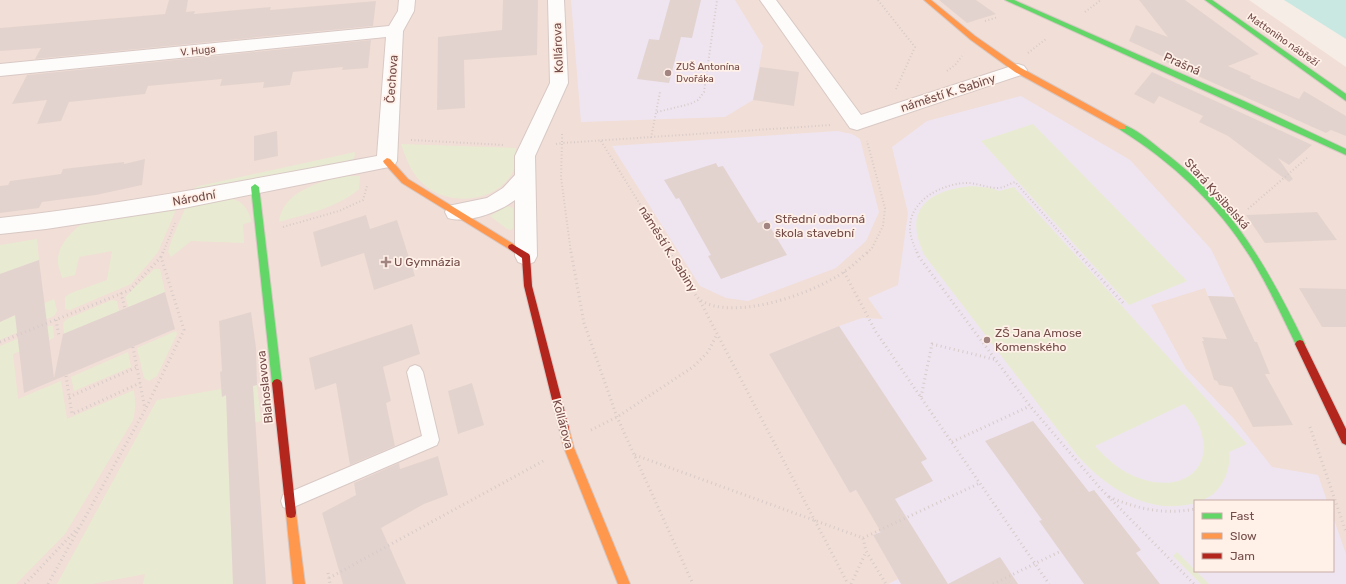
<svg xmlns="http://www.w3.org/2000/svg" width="1346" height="584" viewBox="0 0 1346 584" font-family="Rubik,sans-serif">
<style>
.residential{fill:#f1ded6;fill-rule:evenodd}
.education{fill:#efe5f1}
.green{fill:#e8ebd2;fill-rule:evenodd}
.water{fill:#cae8e2}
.building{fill:#e3d3cf}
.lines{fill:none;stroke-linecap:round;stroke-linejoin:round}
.lane-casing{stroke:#d8c9c5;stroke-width:2}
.street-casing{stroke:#d8c9c5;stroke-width:2}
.fast-casing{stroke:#d7c8c4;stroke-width:2}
.slow-casing{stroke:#d7c8c4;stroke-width:2}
.jam-casing{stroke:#d7c8c4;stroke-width:2}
.path-far1{stroke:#d7cbc9;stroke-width:2;stroke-dasharray:1 2.5;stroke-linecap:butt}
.path{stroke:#d7cbc9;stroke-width:3;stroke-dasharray:1 3.5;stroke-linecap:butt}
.lane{fill:#fefcfb;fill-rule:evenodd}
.street{fill:#fefcfb;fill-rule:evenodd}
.fast{fill:#63d668;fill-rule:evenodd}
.slow{fill:#ff974d;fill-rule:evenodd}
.jam{fill:#b3261e;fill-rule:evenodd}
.poi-dot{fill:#a28480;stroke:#fff0e8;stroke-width:1.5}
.labels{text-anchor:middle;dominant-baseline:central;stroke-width:3.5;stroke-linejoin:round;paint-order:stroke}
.far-street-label{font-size:10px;fill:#744c48;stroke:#fff0e8}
.far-poi-label{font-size:10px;fill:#744c48;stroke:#fff0e8;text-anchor:start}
.street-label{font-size:12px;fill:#744c48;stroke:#fff0e8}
.poi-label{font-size:12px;fill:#744c48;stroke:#fff0e8;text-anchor:start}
</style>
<rect width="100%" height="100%" fill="#f7ede7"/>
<!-- residential -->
<path class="residential" d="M0 0H1249L1346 67V584H0ZM1195 501H1333V571H1195Z"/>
<!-- education -->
<path class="education" d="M571 0H735L763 46 753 100 725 117 581 122Z
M1021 96 1130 160 1211 249 1234 297 1208 296 1205 288 1151 305 1186 369 1235 420 1272 467 1318 475 1327 501H1195V571H1333V517L1346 554V584H888L898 579 873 535 881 531 856 490 850 493 769 354 839 326 862 318 883 319 868 298 898 285 908 213 892 147 927 121Z
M837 131 852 134 860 139 879 212 866 241 836 268 748 301 726 298 700 286 612 146Z"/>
<!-- green -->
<path class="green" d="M1033 124 1187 281 1129 305 981 141Z
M401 144 516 148C515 157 516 167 511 175 495 202 451 206 427 187 412 176 407 161 401 144Z
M355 152 354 160 191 194 194 188 199 186Z
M345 176H360L359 189C337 208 306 214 279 222 283 191 319 182 345 176Z
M972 186 991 188 999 191 1014 187 1247 444 1229 452C1232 472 1218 501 1195 501V503C1149 516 1106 488 1077 455L925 256C902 211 927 190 972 186ZM1184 404C1225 448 1198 499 1139 478 1121 472 1107 459 1095 446Z
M228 198C244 201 247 208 252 222L243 224 244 243 191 241 171 257 168 252 172 239 187 204Z
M178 205 158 252 131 284 70 310 65 309V297L71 293 107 280 112 251 79 257 75 275 62 278C61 273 58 267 58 262 57 246 71 232 83 223Z
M507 206 513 208V228L511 230 507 229 490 216Z
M37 239 39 260 0 274V245Z
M154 269H160L165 292 128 307C128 305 126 300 126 297 126 295 151 273 154 269Z
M54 299 57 311 54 316 0 340V322Z
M112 300 117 301 119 311 64 334 63 323 67 319Z
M49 326H53L54 338 13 354 18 399 61 381 67 419 134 390C135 400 136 409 133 420L65 534 16 584H0V346Z
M176 331 177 334 157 376 149 381 144 378 137 348Z
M128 352 131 367 74 391 71 377Z
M257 385 261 421 227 431 233 584H143L145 574 92 584H57L157 400 221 389 222 397Z
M1177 552 1209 584H1201L1173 556Z"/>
<!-- water -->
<path class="water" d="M1284 0H1346V39Z"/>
<!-- building -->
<path class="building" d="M169 0H188L186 12 195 11 194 14 271 7 270 10 376 1 373 26 35 59 41 48 0 51V28L165 14Z
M503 0H538L537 55 464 60 465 108 437 110 438 37 502 30Z
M670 0H701L692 38 681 37 669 83 637 79 649 39 659 40Z
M939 0H976L996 14 967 23Z
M1139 0H1185L1259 54 1228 66 1251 76 1250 78 1299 99 1304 91 1346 116V136L1331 130 1326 133 1162 60 1164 57 1129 41 1136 25 1168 37Z
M371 40 368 68 342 70 343 67 293 72 290 85 263 88 264 82 220 86 222 79 148 86 145 94 69 102 61 121 37 124 47 100 12 104 27 75Z
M760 67 799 72 794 106 753 100Z
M1152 72 1312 145 1289 165 1278 158 1293 179 1289 182 1228 136 1199 122 1203 116 1159 96 1154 104 1134 94Z
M277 131 278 156 254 161V136Z
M145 159 142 185 96 195 42 202 39 208 0 213V186L8 185 10 181 61 174 63 169 124 162V164Z
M716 163 718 167 723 166 758 223 766 220 787 255 721 279 708 256 711 255 679 198 676 199 664 180Z
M1317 212 1337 240 1265 243 1246 215Z
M366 215 370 229 397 220 415 276 374 290 364 253 321 267 313 232Z
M39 260 54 378 63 334 165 292 175 329 24 393 15 315 0 322V274Z
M1299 288 1346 289V327H1322Z
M1208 296 1234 297 1255 342H1257L1270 374H1265L1293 425 1253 427 1232 387 1219 385 1217 381 1214 380 1202 341H1204L1202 337 1227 339Z
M251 312 256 348 257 385 253 386 266 584H233L226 395 222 397 220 372 222 371 219 321Z
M412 324 420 354 383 367 391 401 386 403 395 446 350 465 336 383 315 390 309 358Z
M839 326 927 459 921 462 933 481 895 499 948 584H901L873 535 881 532 856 490 850 493 769 354Z
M472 383 484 425 458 434 448 391Z
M1033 421 1089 492 1094 490 1141 550 1136 553 1160 584H1084L1039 521 1042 520 985 441Z
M438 456 448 495 424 504 381 528 406 584H343L322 513 356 495 354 483 399 463 400 469Z
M1000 557 1018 584H948Z"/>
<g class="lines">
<!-- lane casing -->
<g class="lane-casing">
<path id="lane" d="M415 365 420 367 423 372 439 440 437 445 289 509 283 507 281 501 283 495 422 436 407 372 410 367Z"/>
</g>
<!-- street casing -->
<g class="street-casing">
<path id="street" d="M399 0H415L414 11 403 31 397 161 394 166 184 208 46 229 0 234V218C127 204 252 179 377 156L386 37 0 76V64L389 26 398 11Z
M548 0H564L568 83 535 156 537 256 534 262 526 265 518 262 515 256V200C499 212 468 224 448 218L445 212 448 206 487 198 503 188 515 175V156L550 83Z
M760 0H776L861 115 1018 64 1024 66 1027 70 1024 74 857 130 850 128Z"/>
</g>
<!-- fast casing -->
<g class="fast-casing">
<path id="fast" d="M1005 0H1014L1246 102 1346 149V155Z
M1205 0H1212L1346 94V101Z
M1122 124C1136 129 1149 140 1160 149 1230 200 1268 268 1305 344L1303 347 1300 348 1297 347C1283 318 1270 290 1254 263 1221 208 1174 163 1119 129V125Z
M255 184 259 187 282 383 280 386 277 387 274 386 272 383 251 187Z"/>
</g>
<!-- slow casing -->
<g class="slow-casing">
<path id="slow" d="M924 0H931L975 36 1021 68 1125 125V129H1119L1015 72 971 40Z
M387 158 390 159 408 179 515 245 516 247 515 249H509L402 183 384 163 383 161Z
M564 423 568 425 574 448 630 584H618L564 448 559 428 560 425Z
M291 508 295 509 296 513 305 584H293L286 513 287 509Z"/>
</g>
<!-- jam casing -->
<g class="jam-casing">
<path id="jam" d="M512 244 529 254 530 256 532 286 569 428 568 431 564 433 560 431 559 428 524 286 522 258 509 249 508 247 509 245Z
M1300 340 1303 341 1346 429V445L1342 443 1295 344 1297 341Z
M277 379 280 380 282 383 296 513 295 517 291 518 287 517 286 513 272 383 274 380Z"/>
</g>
<!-- path-far1 -->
<path class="path-far1" d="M878 0 915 47 896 89
M1085 12 1101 0
M985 21 998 17
M1028 53 1046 39
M947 71 955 65 962 56
M657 112 690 104 698 100 704 92 717 0
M562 134V143L831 125
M651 138 660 92
M411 140 505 145
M601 141 670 253
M556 144 562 143 561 177 571 253
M1248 209 1308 157
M283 227 339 211 363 200 367 186
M163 253 175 223
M867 253 872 248 883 226 885 208 867 141
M917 253C914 245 910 237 910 229 909 201 940 185 964 183 975 182 986 188 997 188 1004 188 1009 184 1015 182L1078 253"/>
<!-- path -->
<path class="path" d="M571 252 584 323 617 417 693 584
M669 252C674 259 695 297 700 300 734 322 815 293 845 271 853 266 860 258 868 252
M917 252 919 257 1030 406 1100 488 1194 584
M1077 252 1124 304
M844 272 876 332 1049 584
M121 293 125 309
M700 301 848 584
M56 320 59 336
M0 342 130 290 161 257
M133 347 145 409
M66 376 72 414 140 383
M69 397 137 367
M921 397 932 344 997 360
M1310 427 1346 532
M591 430 617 417 693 367 708 352 717 334
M952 442 1030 406
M635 455 863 538 866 551 886 584
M1109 497C1138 509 1164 515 1195 509
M863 538 980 483
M328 573 330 584
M329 578 545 460
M25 584 78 528
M48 584 145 410 184 330 161 257 163 252
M851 584 866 552
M993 584 1061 551"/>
<!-- lane -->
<use href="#lane" class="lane"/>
<!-- street -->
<use href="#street" class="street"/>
<!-- fast -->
<use href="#fast" class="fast"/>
<!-- slow -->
<use href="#slow" class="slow"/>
<!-- jam -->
<use href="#jam" class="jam"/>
</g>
<!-- markers -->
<g class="poi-dot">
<circle cx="668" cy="73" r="4"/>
<circle cx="767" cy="226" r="4"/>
<path d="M384 256h4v4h4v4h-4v4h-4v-4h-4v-4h4z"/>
<circle cx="987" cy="340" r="4"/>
</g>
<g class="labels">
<!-- far-street labels -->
<g class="far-street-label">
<text transform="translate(1283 40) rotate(35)">Mattoniho nábřeží</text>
<text transform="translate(198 51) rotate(-6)">V. Huga</text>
</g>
<!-- far-poi labels -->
<g class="far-poi-label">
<text x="676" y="67">ZUŠ Antonína<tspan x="676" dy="12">Dvořáka</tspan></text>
</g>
<!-- street labels -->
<g class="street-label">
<text transform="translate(558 48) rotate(-92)">Kollárova</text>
<text transform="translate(1182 64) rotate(24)">Prašná</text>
<text transform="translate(392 79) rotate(-86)">Čechova</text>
<text transform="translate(948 93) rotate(-18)">náměstí K. Sabiny</text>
<text transform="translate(1217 194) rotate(48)">Stará Kysibelská</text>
<text transform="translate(194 198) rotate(-10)">Národní</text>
<text transform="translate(668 249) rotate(58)">náměstí K. Sabiny</text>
<text transform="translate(265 387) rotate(-96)">Blahoslavova</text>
<text transform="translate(563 424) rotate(75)">Kollárova</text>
</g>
<!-- poi labels -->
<g class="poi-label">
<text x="775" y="219">Střední odborná<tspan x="775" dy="14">škola stavební</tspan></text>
<text x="394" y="262">U Gymnázia</text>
<text x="995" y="333">ZŠ Jana Amose<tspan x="995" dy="14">Komenského</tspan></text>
</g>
</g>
<!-- legend -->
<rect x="1194" y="500" width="140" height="72" fill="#fff0e8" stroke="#c7aea8"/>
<rect x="1202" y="513" width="20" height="6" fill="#63d668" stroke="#c7aea8"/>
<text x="1230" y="520" font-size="12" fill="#744c48">Fast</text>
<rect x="1202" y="533" width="20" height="6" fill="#ff974d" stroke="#c7aea8"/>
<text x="1230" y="540" font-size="12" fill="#744c48">Slow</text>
<rect x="1202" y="553" width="20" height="6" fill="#b3261e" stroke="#c7aea8"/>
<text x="1230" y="560" font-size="12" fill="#744c48">Jam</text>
</svg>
